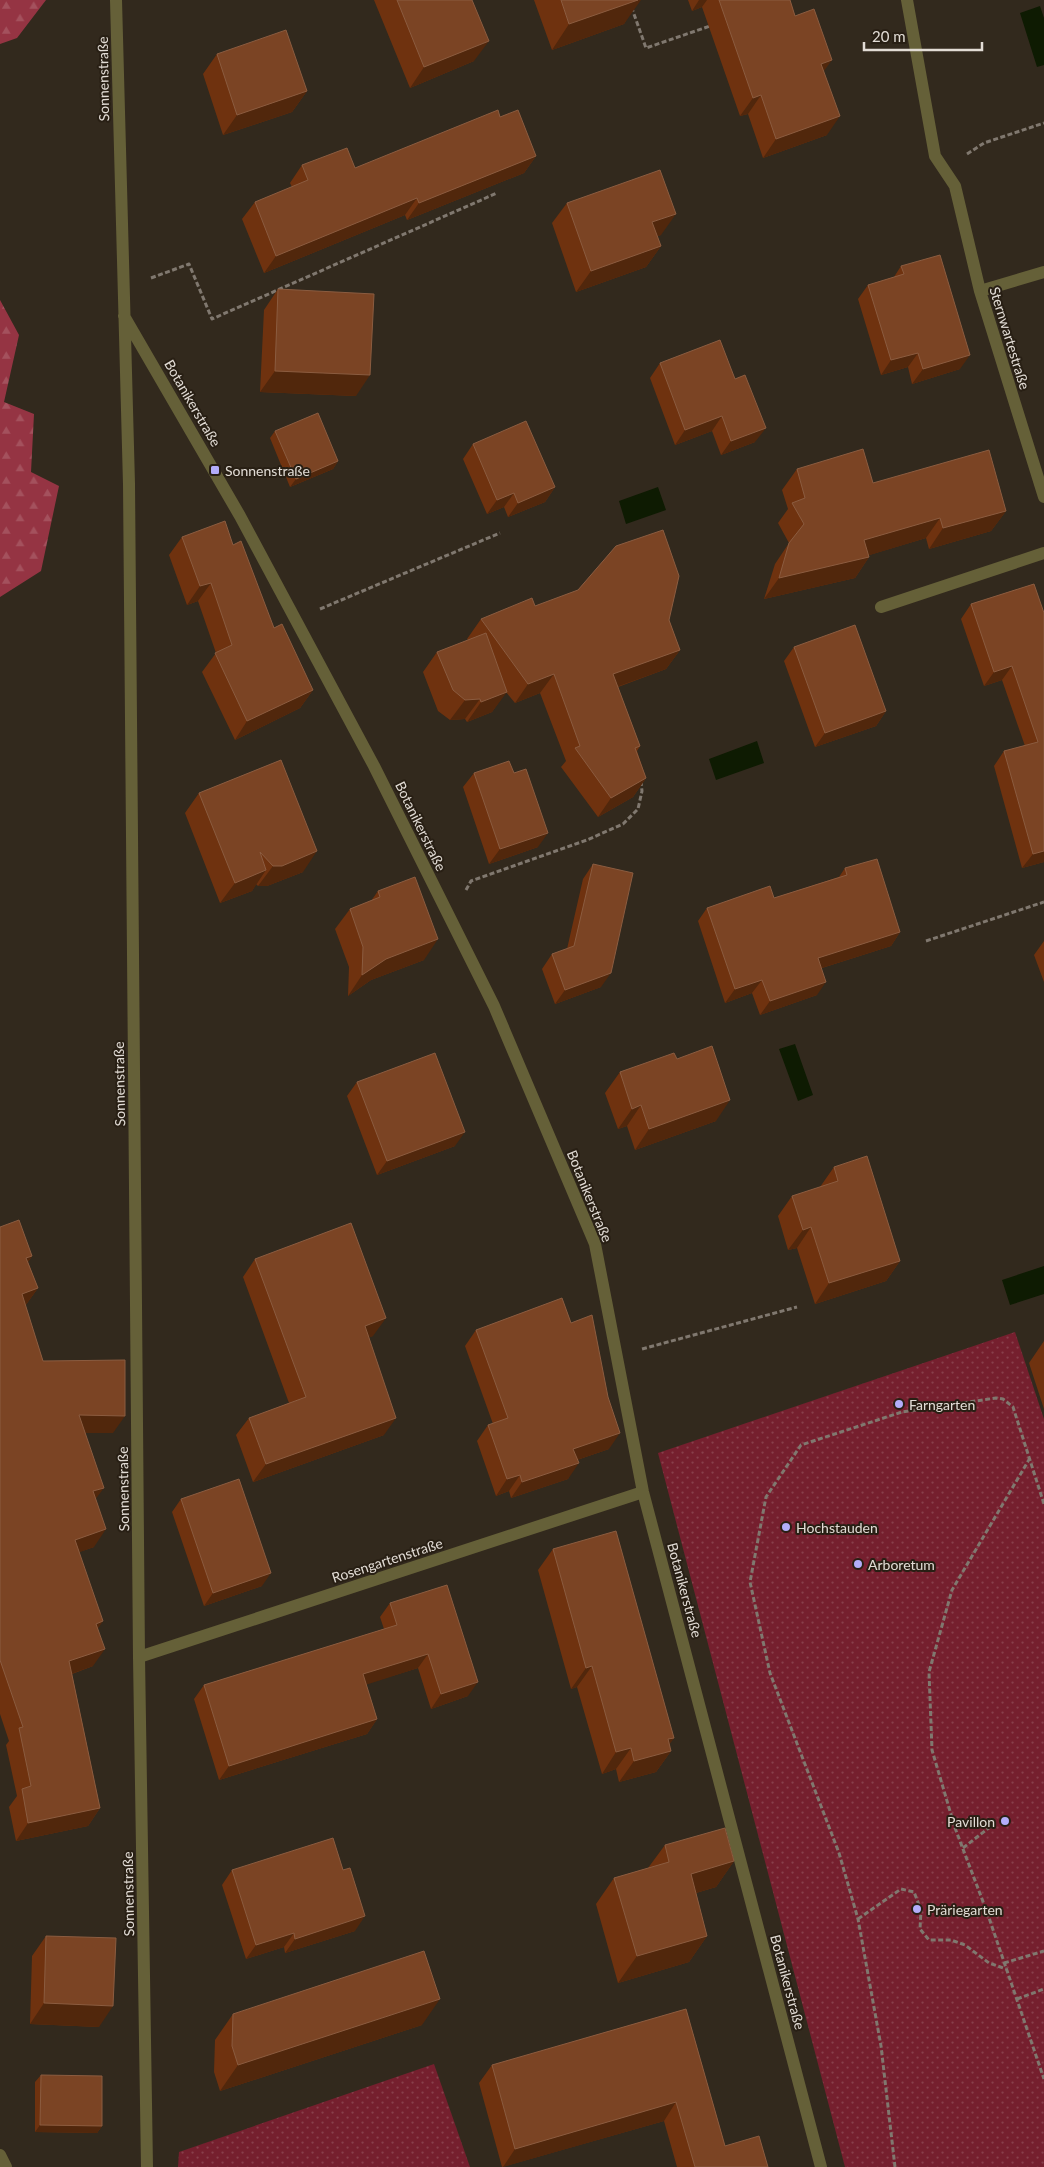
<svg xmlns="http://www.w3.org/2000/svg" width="1044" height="2167" viewBox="0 0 1044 2167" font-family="Lato,sans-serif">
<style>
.grass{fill:url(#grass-dots)}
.forest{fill:url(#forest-firs)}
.water{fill:#0e1b02}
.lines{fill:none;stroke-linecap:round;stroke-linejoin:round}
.path{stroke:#80786f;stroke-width:3;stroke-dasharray:5 2.5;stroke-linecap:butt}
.minor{stroke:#656038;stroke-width:12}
.wall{fill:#6f320f}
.shaded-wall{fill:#51270c}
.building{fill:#7b4424;stroke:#8b5c40}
.poi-dot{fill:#b3adf9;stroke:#281f14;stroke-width:2}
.labels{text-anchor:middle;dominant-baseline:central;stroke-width:4;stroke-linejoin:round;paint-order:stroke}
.street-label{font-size:14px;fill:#e2dcd5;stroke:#281f14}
.poi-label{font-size:14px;fill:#e2dcd5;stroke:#281f14;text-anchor:start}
</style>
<defs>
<pattern id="grass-dots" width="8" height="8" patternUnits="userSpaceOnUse" patternTransform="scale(1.25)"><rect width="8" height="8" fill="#751f2e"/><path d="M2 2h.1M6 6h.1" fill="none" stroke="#883f4b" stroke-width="1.8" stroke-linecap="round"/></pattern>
<pattern id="forest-firs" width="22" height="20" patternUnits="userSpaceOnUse" patternTransform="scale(1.25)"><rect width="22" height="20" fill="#953443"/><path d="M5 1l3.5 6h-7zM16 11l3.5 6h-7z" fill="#a4515d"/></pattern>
</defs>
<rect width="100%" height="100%" fill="#32291d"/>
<!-- grass -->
<path class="grass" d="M1015 1332 1044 1419V2167H845L658 1453Z
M434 2064 470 2167H178L179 2152Z"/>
<!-- forest -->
<path class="forest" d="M0 0H46L17 38 0 44Z
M0 300 19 335 4 402 34 414 31 472 59 486 41 571 0 597Z"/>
<!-- water -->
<path class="water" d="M1040 6 1044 18V65L1037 67 1020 13Z
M658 487 666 510 626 524 619 501Z
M757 741 764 763 716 780 709 759Z
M795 1044 813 1095 798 1101 779 1049Z
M1044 1266V1294L1010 1305 1002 1280Z"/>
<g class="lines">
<!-- path -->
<path class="path" d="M629 0 646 48 713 25
M967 154 984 143 1044 123
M151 278 189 264 212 319 497 193
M320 609 500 533
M466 890 471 881 587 840 623 824 638 809 642 791 641 782
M926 941 1044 902
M642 1349 797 1307
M1030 1458 952 1590 929 1672 932 1750 955 1828 987 1912 1044 2079
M963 1848 990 1827
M858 1919 901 1889 914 1892 921 1910 920 1929 929 1940H951L965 1945 989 1963 1006 1969
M1004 1963 1044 1951
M1017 1999 1044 1989
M895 2167 881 2046 858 1919 839 1853 770 1673 750 1582 766 1497 801 1445 902 1412 996 1398 1003 1399 1013 1407 1044 1504"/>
<!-- minor -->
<path class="minor" d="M116 0 129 484 139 1657 147 2167
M907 0 935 156 955 186 980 291 1044 497
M980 291 1044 272
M124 316 240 516 374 766 494 1006 595 1244 643 1492 821 2167
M881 607 1044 553
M139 1657 643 1492
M0 2155 6 2167"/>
</g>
<!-- wall -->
<path class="wall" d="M374 0H472L474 61 410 88Z
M534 0H638L624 24 552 50Z
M688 0H790L795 16 824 71 827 135 763 158 748 114 740 116 702 7 692 11Z
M217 54 307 91 292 112 223 135 203 74Z
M500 117 536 156 524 173 407 220 405 215 264 273 242 219 255 202 292 187 290 183 302 165 355 168Z
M567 203 661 235 657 236 661 246 646 267 576 292 552 223Z
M901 266 960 369 912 384 908 367 881 375 858 299 868 285 894 277Z
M278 289 356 396 260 392 264 310Z
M660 363 755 442 721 455 712 431 675 445 650 378Z
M275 431 338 461 333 469 290 487 270 438Z
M473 444 555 487 545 502 508 517 504 507 487 514 463 459Z
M797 469 873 483 1006 511 991 531 929 549 926 538 869 555V557L855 578 764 599 775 564 789 543 778 523 788 509 782 490Z
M182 537 233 545 274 628 313 690 300 708 235 740 202 672 216 653 198 601 187 605 169 555Z
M1034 584 1044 862 1022 868 994 766 1004 751 1025 746 1002 680 984 686 961 619 971 604Z
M535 606 669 620 680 650 666 669 618 687 640 746 637 751 646 778 633 797 598 817 561 767 566 761 540 693 515 703 506 692 492 712 467 722 465 719 450 720 438 711 423 672 437 652 468 640 467 639 481 619Z
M794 647 886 711 876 726 815 747 784 661Z
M474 773 538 847 489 864 463 787Z
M199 793 303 872 267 886H258L256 884 252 891 220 903 185 813Z
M593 864 601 987 555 1004 542 969 552 954 567 949 583 879Z
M845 868 900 932 891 946 822 968 817 995 760 1015 752 993 725 1003 698 921 707 908 774 898 839 877Z
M378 891 424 960 371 980 348 996 349 967 335 929 350 909 371 901Z
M1044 941V982L1034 955Z
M677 1059 716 1121 635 1150 627 1126 618 1129 605 1093 620 1072Z
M357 1082 455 1146 377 1175 347 1096Z
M834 1167 900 1261 886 1281 815 1304 797 1248 788 1250 778 1216 792 1196 820 1187Z
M0 1227 32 1256 28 1262 38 1288 25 1306 43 1361 113 1433H85L96 1499 94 1547 79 1552 98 1628 93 1666 72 1674 100 1808 88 1826 16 1841 9 1807 17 1796 6 1745 9 1741 0 1714Z
M255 1259 373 1336 369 1337 384 1435 253 1482 236 1435 249 1418 289 1403 243 1277Z
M476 1330 609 1449 577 1460 568 1479 511 1498 509 1491 496 1496 477 1441 488 1425 493 1424 465 1346Z
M1044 1341V1409L1029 1363Z
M181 1499 262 1586 204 1606 172 1512Z
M553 1549 674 1738 669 1744 671 1751 656 1772 619 1782 616 1769 602 1774 577 1687 571 1689 538 1570Z
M390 1603 468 1696 431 1709 418 1668 366 1684 377 1719 367 1734 219 1780 194 1699 204 1685 384 1629 380 1617Z
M665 1845 734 1861 716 1887 696 1893 707 1936 689 1962 618 1983 596 1904 614 1878 648 1868Z
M232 1870 355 1931 285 1953 284 1947 246 1959 222 1885Z
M46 1936 99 2027 30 2024 32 1956Z
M686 2009 725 2146 768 2167H677L664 2121 502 2167 479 2083 492 2065Z
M233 2014 422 2025 220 2091 214 2072 215 2040Z
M41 2075 102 2126 97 2133 35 2132V2082Z"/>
<!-- shaded-wall -->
<path class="shaded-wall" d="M638 0H641L624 24 552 50 569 24Z
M699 0H707L702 7 692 11Z
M489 41 474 61 410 88 424 67Z
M832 60 819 78 821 64Z
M307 91 292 112 223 135 237 115Z
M761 95 748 114 740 116 753 98Z
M840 116 827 135 763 158 776 139Z
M536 156 524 173 407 220 419 203Z
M417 198 405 215 264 273 276 256Z
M676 214 661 235 638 243 652 222Z
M661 246 646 267 576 292 591 271Z
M918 353 908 367 881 375 891 360Z
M970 355 960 369 912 384 923 369Z
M275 371 370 375 356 396 260 392Z
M722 416 712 431 675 445 685 430Z
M766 428 755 442 721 455 731 441Z
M338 461 333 469 290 487 296 479Z
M555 487 545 502 508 517 518 503Z
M514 493 504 507 487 514 497 500Z
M1006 511 991 531 929 549 943 528Z
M940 518 926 538 850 561 864 540Z
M869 557 855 578 764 599 779 578Z
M211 583 198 601 187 605 200 586Z
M680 650 666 669 600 693 613 674Z
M1012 666 1002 680 984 686 994 672Z
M554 674 540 693 515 703 528 684Z
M313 690 300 708 235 740 247 721Z
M507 692 492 712 467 722 481 702Z
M480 699 465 719 450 720 465 700Z
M886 711 876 726 815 747 825 733Z
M646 778 633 797 598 817 611 798Z
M548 833 538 847 489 864 500 849Z
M317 851 303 872 267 886H258L273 866Z
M1044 851V862L1022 868 1033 854Z
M266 870 252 891 220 903 235 883Z
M900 932 891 946 809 972 818 958Z
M438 939 424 960 371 980 348 996 362 975 386 959Z
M611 973 601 987 555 1004 565 990Z
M762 980 752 993 725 1003 735 989Z
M826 982 817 995 760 1015 770 1001Z
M730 1100 716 1121 635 1150 649 1129Z
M641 1105 627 1126 618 1129 632 1109Z
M465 1132 455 1146 377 1175 387 1161Z
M811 1227 797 1248 788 1250 803 1230Z
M32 1256 20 1273 26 1258Z
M900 1261 886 1281 815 1304 829 1283Z
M38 1288 25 1306 22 1294Z
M386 1318 373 1336 352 1344 365 1326Z
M79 1415 125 1416 113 1433H67Z
M396 1418 384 1435 253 1482 266 1464Z
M620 1433 609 1449 562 1465 573 1449Z
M579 1463 568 1479 511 1498 522 1482Z
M520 1475 509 1491 496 1496 507 1479Z
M104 1488 91 1505 93 1491Z
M106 1529 94 1547 63 1558 75 1540Z
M271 1573 262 1586 204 1606 213 1593Z
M103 1621 91 1639 96 1624Z
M105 1649 93 1666 57 1679 69 1661Z
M428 1654 418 1668 353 1689 363 1674Z
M592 1666 577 1687 571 1689 586 1668Z
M478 1682 468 1696 431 1709 441 1694Z
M377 1719 367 1734 219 1780 229 1766Z
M674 1738 663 1753 671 1751 656 1772 619 1782 634 1761 668 1739Z
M631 1748 616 1769 602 1774 616 1752Z
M100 1808 88 1826 16 1841 28 1823Z
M734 1861 716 1887 672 1900 691 1874Z
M365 1916 355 1931 285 1953 295 1939Z
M294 1933 284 1947 246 1959 256 1945Z
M707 1936 689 1962 618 1983 637 1956Z
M440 1999 422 2025 220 2091 238 2065Z
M44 2003 113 2006 99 2027 30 2024Z
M676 2102 664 2121 503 2167 515 2149Z
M40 2125 102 2126 97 2133 35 2132Z"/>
<!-- building -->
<path class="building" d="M397 0H472L489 41 424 67Z
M561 0H638L569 24Z
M719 0H790L795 16 814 9 832 60 821 64 840 116 776 139 761 95 753 98Z
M286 30 307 91 237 115 217 54Z
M498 110 500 117 518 110 536 156 419 203 417 198 276 256 255 202 308 180 302 165 347 148 355 168Z
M660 170 676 214 652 222 661 246 591 271 567 203Z
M940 255 970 355 923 369 918 353 891 360 868 285 904 274 901 266Z
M278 289 374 294 370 375 275 371Z
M720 340 735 379 745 375 766 428 731 441 722 416 685 430 660 363Z
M318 413 338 461 296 479 275 431Z
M526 421 555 487 518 503 514 493 497 500 473 444Z
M863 449 873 483 989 450 1006 511 943 528 940 518 864 540 869 557 779 578 789 543 804 524 792 503 805 498 797 469Z
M225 521 233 545 241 541 274 628 282 624 313 690 247 721 215 653 232 645 211 583 200 586 182 537Z
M663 530 679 576 669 620 680 650 613 674 640 746 635 748 646 778 611 798 575 748 580 746 554 674 528 684 481 619 532 598 535 606 578 590 616 546Z
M1034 584 1044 613V851L1033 854 1004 751 1038 742 1012 666 994 672 971 604Z
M855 625 886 711 825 733 794 647Z
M486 633 507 692 481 702 480 699 465 700 453 690 437 652Z
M281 760 317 851 282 866H273L260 852 266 870 235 883 199 793Z
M509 761 514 773 526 769 548 833 500 849 474 773Z
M877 859 900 932 818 958 826 982 770 1001 762 980 735 989 707 908 770 886 774 898 847 875 845 868Z
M593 864 633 873 611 973 565 990 552 954 574 946Z
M415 877 438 939 386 959 362 975 363 947 350 909 380 897 378 891Z
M712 1046 730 1100 649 1129 641 1105 632 1109 620 1072 674 1053 677 1059Z
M435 1053 465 1132 387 1161 357 1082Z
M867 1156 900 1261 829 1283 811 1227 803 1230 792 1196 838 1181 834 1167Z
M19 1220 32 1256 26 1258 38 1288 22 1294 43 1361 125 1360V1416L79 1415 104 1488 93 1491 106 1529 75 1540 103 1621 96 1624 105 1649 69 1661 100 1808 28 1823 22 1789 31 1786 19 1728 23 1727 0 1660V1227Z
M351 1223 386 1318 365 1326 396 1418 266 1464 249 1418 306 1397 255 1259Z
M562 1298 571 1323 592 1315 608 1397 620 1433 573 1449 579 1463 522 1482 520 1475 507 1479 488 1425 508 1418 476 1330Z
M239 1479 271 1573 213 1593 181 1499Z
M616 1531 674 1738 668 1739 671 1751 634 1761 631 1748 616 1752 592 1666 586 1668 553 1549Z
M447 1585 478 1682 441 1694 428 1654 363 1674 377 1719 229 1766 204 1685 397 1625 390 1603Z
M725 1828 734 1861 691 1874 707 1936 637 1956 614 1878 669 1862 665 1845Z
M333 1838 343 1870 350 1868 365 1916 295 1939 294 1933 256 1945 232 1870Z
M46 1936 116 1938 113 2006 44 2003Z
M424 1951 440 1999 238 2065 232 2046 233 2014Z
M686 2009 725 2146 759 2136 768 2167H695L676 2102 515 2149 492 2065Z
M41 2075 102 2076V2126L40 2125Z"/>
<!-- markers -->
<g class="poi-dot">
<rect x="210" y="465" width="10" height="10" rx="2.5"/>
<circle cx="899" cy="1404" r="5"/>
<circle cx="786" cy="1527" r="5"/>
<circle cx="858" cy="1564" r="5"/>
<circle cx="1005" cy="1821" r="5"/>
<circle cx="917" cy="1909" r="5"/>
</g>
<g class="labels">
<!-- street labels -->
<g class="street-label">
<text transform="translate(103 79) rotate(-91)">Sonnenstraße</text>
<text transform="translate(1010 338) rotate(73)">Sternwartestraße</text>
<text transform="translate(193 403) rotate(60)">Botanikerstraße</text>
<text transform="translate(421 826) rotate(64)">Botanikerstraße</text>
<text transform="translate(119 1084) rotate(-91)">Sonnenstraße</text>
<text transform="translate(590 1196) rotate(68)">Botanikerstraße</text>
<text transform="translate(123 1489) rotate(-91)">Sonnenstraße</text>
<text transform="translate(387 1560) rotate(-18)">Rosengartenstraße</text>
<text transform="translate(685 1590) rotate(75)">Botanikerstraße</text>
<text transform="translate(128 1894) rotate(-91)">Sonnenstraße</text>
<text transform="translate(788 1982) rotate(75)">Botanikerstraße</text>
</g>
<!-- poi labels -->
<g class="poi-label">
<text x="225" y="470">Sonnenstraße</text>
<text x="909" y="1404">Farngarten</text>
<text x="796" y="1527">Hochstauden</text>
<text x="868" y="1564">Arboretum</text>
<text x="995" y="1821" text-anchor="end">Pavillon</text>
<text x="927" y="1909">Präriegarten</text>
</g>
</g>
<!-- scale -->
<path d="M864 42v8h118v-8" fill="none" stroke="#e2dcd5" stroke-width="2.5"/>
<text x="872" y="42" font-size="15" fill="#e2dcd5" stroke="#281f14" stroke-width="4" paint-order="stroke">20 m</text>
</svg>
